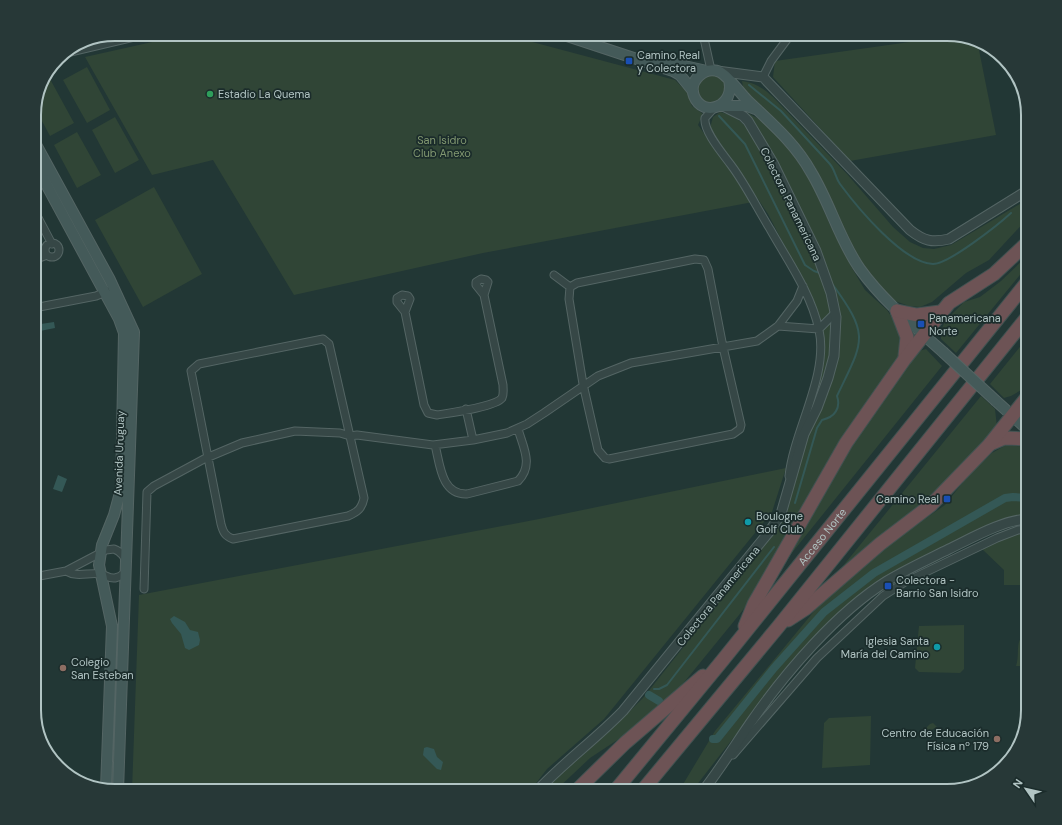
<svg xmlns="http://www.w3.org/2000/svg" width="1062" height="825" viewBox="0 0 1062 825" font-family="'DM Sans',sans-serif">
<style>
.green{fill:#304536}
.water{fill:#345856}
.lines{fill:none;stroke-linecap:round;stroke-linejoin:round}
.stream{stroke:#345856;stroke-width:2}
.canal{stroke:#345856;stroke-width:8}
.minor-casing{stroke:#546564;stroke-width:9}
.tertiary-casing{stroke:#546564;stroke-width:11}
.secondary-casing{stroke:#546564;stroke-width:12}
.motorway-casing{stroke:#415251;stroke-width:15}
.minor{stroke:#364746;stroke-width:7}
.tertiary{stroke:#364746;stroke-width:9}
.secondary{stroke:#445a59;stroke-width:10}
.motorway{stroke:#6d5355;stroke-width:13}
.secondary-bridge-casing{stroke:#546564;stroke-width:12;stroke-linecap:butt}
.secondary-bridge{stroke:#445a59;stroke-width:10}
.transit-dot{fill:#1a4fb4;stroke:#1b2c2b;stroke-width:1.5}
.leisure-dot{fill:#2e9e5b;stroke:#1b2c2b;stroke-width:1.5}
.culture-dot{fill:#0f9aa8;stroke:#1b2c2b;stroke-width:1.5}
.education-dot{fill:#8d6e63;stroke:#1b2c2b;stroke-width:1.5}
.labels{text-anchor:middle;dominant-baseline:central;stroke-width:3.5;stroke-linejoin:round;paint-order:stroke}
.poi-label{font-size:11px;fill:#b1c4c3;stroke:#1b2c2b;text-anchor:start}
.park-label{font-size:11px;fill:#829871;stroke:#1b2c2b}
.street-label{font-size:11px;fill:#b1c4c3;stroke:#1b2c2b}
.rim{fill:none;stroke:#b1c4c3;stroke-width:2}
</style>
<rect width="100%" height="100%" fill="#223735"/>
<!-- green -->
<path class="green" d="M188 34H502L675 80 687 92 692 106 703 114 698 125 753 202 483 253 294 295 213 160 152 175 85 57Z
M952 36 978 45 996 135 850 161 773 77 775 61Z
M87 67 110 110 87 123 63 80Z
M698 89a14 14 0 1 1 28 0a14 14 0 1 1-28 0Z
M50 79 74 123 50 136 35 108 41 85Z
M742 81C755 83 762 87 773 97L847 174 893 227 910 242 923 248 934 249 951 245 1028 199V218L989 260 966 273 932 302 920 307 909 306 895 301 888 297 861 265 820 183 744 93Z
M742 110 761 120 779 136 796 159 812 184 831 227 852 268 865 290 887 310 902 333 901 354 753 597 739 615 677 691 637 727 590 758 555 791H543L613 728 643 698 785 519 839 321 824 260 793 192 778 164Z
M720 112C728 114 736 117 742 123 772 154 832 276 833 320 834 351 823 379 814 408L812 406 825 353 822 330 793 262 768 214 710 128 713 117Z
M115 117 139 160 115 173 92 130Z
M77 132 101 175 77 188 54 145Z
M154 187 202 274 143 307 95 220Z
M1028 255V265L956 353 941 339V332L944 323 953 313 964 302 980 297 1001 281Z
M1028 337V386L1011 396 1004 398 990 384Z
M926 349 942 366 779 569 852 441 915 352Z
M981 396 995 409 997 427 936 493 834 577Z
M1006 445 1028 447V517L893 574 787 669 692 791H679L715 731 825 598 900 536 945 505 967 477 992 453Z
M786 468 772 512 604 719 547 769 530 791H132L139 595 539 519Z
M1028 531V585H1004V570L981 548 1018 532Z
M964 625V669L960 673 919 672 915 668 919 626Z
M1023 636H1028V666H1016C1020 656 1015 642 1023 636Z
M871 716 870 765 822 768 824 723 829 718Z
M933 723 937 727 931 730 925 738 922 732 930 724Z"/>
<!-- water -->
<path class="water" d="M54 322 55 328 35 332 34 325Z
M58 475 67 479 62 492 53 489Z
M174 616 185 622 190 630 198 632 200 640 199 645 189 650 185 648 181 634 172 623 170 619Z
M427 747 434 749 437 757 443 762 441 770 437 769 423 755 424 748Z"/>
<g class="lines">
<!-- stream -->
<path class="stream" d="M749 85 781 111 829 163C835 169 835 177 840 184 857 207 903 263 933 264 949 264 999 224 1011 213
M719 116 745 144 805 265 814 271 820 273
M795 503 817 428 822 420C835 417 841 408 837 396 863 341 871 337 833 285
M654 689H659L667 685 774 547"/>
<!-- canal -->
<path class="canal" d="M649 695 659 701
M713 739H717L774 668 824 612 874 573 1005 498 1013 497 1028 498"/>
<!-- minor casing -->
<g class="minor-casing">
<path id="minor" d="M703 34 711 70
M62 54 147 34
M763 77 771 61 791 34
M714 108 705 118C703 131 723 154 731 165 746 185 757 208 770 229 788 261 811 293 819 330 829 375 794 430 789 476
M34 210 52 244
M45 250a7 7 0 1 1 14 0a7 7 0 1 1-14 0Z
M695 259 704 260 708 269 723 347 741 425 740 429 733 434 609 459 605 458 598 450 583 384 569 299 570 287 577 283Z
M34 260 47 255
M554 275 570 287
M34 308 96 296 108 291
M405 312 410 299 408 296 402 295 397 298V302L405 312 424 405 428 413 437 415C449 413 495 407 502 398 504 394 503 390 503 385L484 295 488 282 486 280 481 279 476 282V285L484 295
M778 326 819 329 835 313
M323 339 329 344 364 498C362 508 358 512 348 516L233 539C225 536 223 532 221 524L191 371 199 364Z
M466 409 473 440
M435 445C440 464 441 495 467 494L518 481C534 465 523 447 518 429
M114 549C128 554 133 574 115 578 109 579 106 575 100 574 88 572 78 578 66 571L106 550Z
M34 577 66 571
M144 589 147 492 154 486 204 459 242 443 295 431 340 433 350 436 357 435 433 445 473 440 507 433 527 424 544 413 598 376 631 363 757 341 778 326 797 301 803 286
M733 755 817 658 883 596 905 582 997 538 1018 530 1028 529"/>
</g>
<!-- tertiary casing -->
<g class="tertiary-casing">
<path id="tertiary" d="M717 71 763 77 910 230C924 241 932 243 949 239L1028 190
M537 791C564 762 596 739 623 711L769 532 781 514 804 434 817 408 828 378 834 356 836 317 831 293 816 251 773 163 748 121 743 116 725 107
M703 791C720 769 735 745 751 722 785 673 837 612 887 581 907 569 929 559 949 549 972 538 1003 520 1028 519"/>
</g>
<!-- secondary casing -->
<g class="secondary-casing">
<path id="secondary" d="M561 34 673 71 680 75 693 91
M657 60 707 71
M729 80C736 106 703 119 694 96 688 81 705 65 720 72 729 77 740 93 747 100 771 123 795 143 811 172 830 203 839 239 860 269 883 301 914 326 943 352
M720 106H747L755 109
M34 141 110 280 134 332 118 791
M34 162 119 319 124 333 121 489 114 515 102 545 99 565 112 626 106 788
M996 401 1028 430"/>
</g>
<!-- motorway casing -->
<g class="motorway-casing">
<g id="motorway">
<path d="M897 311 907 337 905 356"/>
<path d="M897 311 917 315 940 312"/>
<path d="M990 444 1004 438 1028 439"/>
<path d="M788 620 805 609 880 544 931 505 989 445 1028 396"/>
<path d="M745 626 754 604 846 443 904 360 949 303 994 274 1026 244"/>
<path d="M576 791 625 743 703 676"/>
<path id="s1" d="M615 791 722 661 1028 281"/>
<path d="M642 791 778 627 1028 316"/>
</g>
</g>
<!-- minor -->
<use href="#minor" class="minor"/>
<!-- tertiary -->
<use href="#tertiary" class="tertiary"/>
<!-- secondary -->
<use href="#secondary" class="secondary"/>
<!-- motorway -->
<use href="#motorway" class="motorway"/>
<!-- secondary-bridge casing -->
<g class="secondary-bridge-casing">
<path id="secondary-bridge" d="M943 352 996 401"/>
</g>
<!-- secondary-bridge -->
<use href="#secondary-bridge" class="secondary-bridge"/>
</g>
<!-- markers -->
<g class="transit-dot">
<rect x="625" y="57" width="8" height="8" rx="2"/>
<rect x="917" y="320" width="8" height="8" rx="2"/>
<rect x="943" y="495" width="8" height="8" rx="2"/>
<rect x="884" y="582" width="8" height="8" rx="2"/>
</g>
<circle class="leisure-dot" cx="210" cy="94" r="4"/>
<g class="culture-dot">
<circle cx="748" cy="522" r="4"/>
<circle cx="937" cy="647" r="4"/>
</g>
<g class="education-dot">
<circle cx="63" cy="668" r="4"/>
<circle cx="997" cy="739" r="4"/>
</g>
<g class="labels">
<!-- poi labels -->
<g class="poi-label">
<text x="637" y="55">Camino Real<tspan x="637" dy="13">y Colectora</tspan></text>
<text x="218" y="94">Estadio La Quema</text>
<text x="929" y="318">Panamericana<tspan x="929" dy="13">Norte</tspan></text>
<text x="939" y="499" text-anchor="end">Camino Real</text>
<text x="756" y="516">Boulogne<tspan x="756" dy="13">Golf Club</tspan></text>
<text x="896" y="580">Colectora -<tspan x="896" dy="13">Barrio San Isidro</tspan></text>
<text x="929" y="641" text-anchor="end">Iglesia Santa<tspan x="929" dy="13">María del Camino</tspan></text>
<text x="71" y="662">Colegio<tspan x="71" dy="13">San Esteban</tspan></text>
<text x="989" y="733" text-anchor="end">Centro de Educación<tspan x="989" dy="13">Física nº 179</tspan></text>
</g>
<!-- park labels -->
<g class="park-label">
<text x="442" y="140">San Isidro<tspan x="442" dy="13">Club Anexo</tspan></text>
</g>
<!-- street labels -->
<g class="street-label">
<text transform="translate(791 204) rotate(64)">Colectora Panamericana</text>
<text transform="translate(119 453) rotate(-88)">Avenida Uruguay</text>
<text stroke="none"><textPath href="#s1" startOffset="328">Acceso Norte</textPath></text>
<text transform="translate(718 596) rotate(-51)">Colectora Panamericana</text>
</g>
</g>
<!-- crop -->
<path d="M0 0H1062V825H0ZM115 41H947A74 74 0 0 1 1021 115V710A74 74 0 0 1 947 784H115A74 74 0 0 1 41 710V115A74 74 0 0 1 115 41Z" fill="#273837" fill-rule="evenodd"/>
<path class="rim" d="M115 41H947A74 74 0 0 1 1021 115V710A74 74 0 0 1 947 784H115A74 74 0 0 1 41 710V115A74 74 0 0 1 115 41Z"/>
<!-- north arrow -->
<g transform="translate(1026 789) rotate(304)" stroke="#1b2c2b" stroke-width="3" paint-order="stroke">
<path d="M0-3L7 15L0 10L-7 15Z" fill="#b1c4c3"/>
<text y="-6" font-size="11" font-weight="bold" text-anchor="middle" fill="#b1c4c3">N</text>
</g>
</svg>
